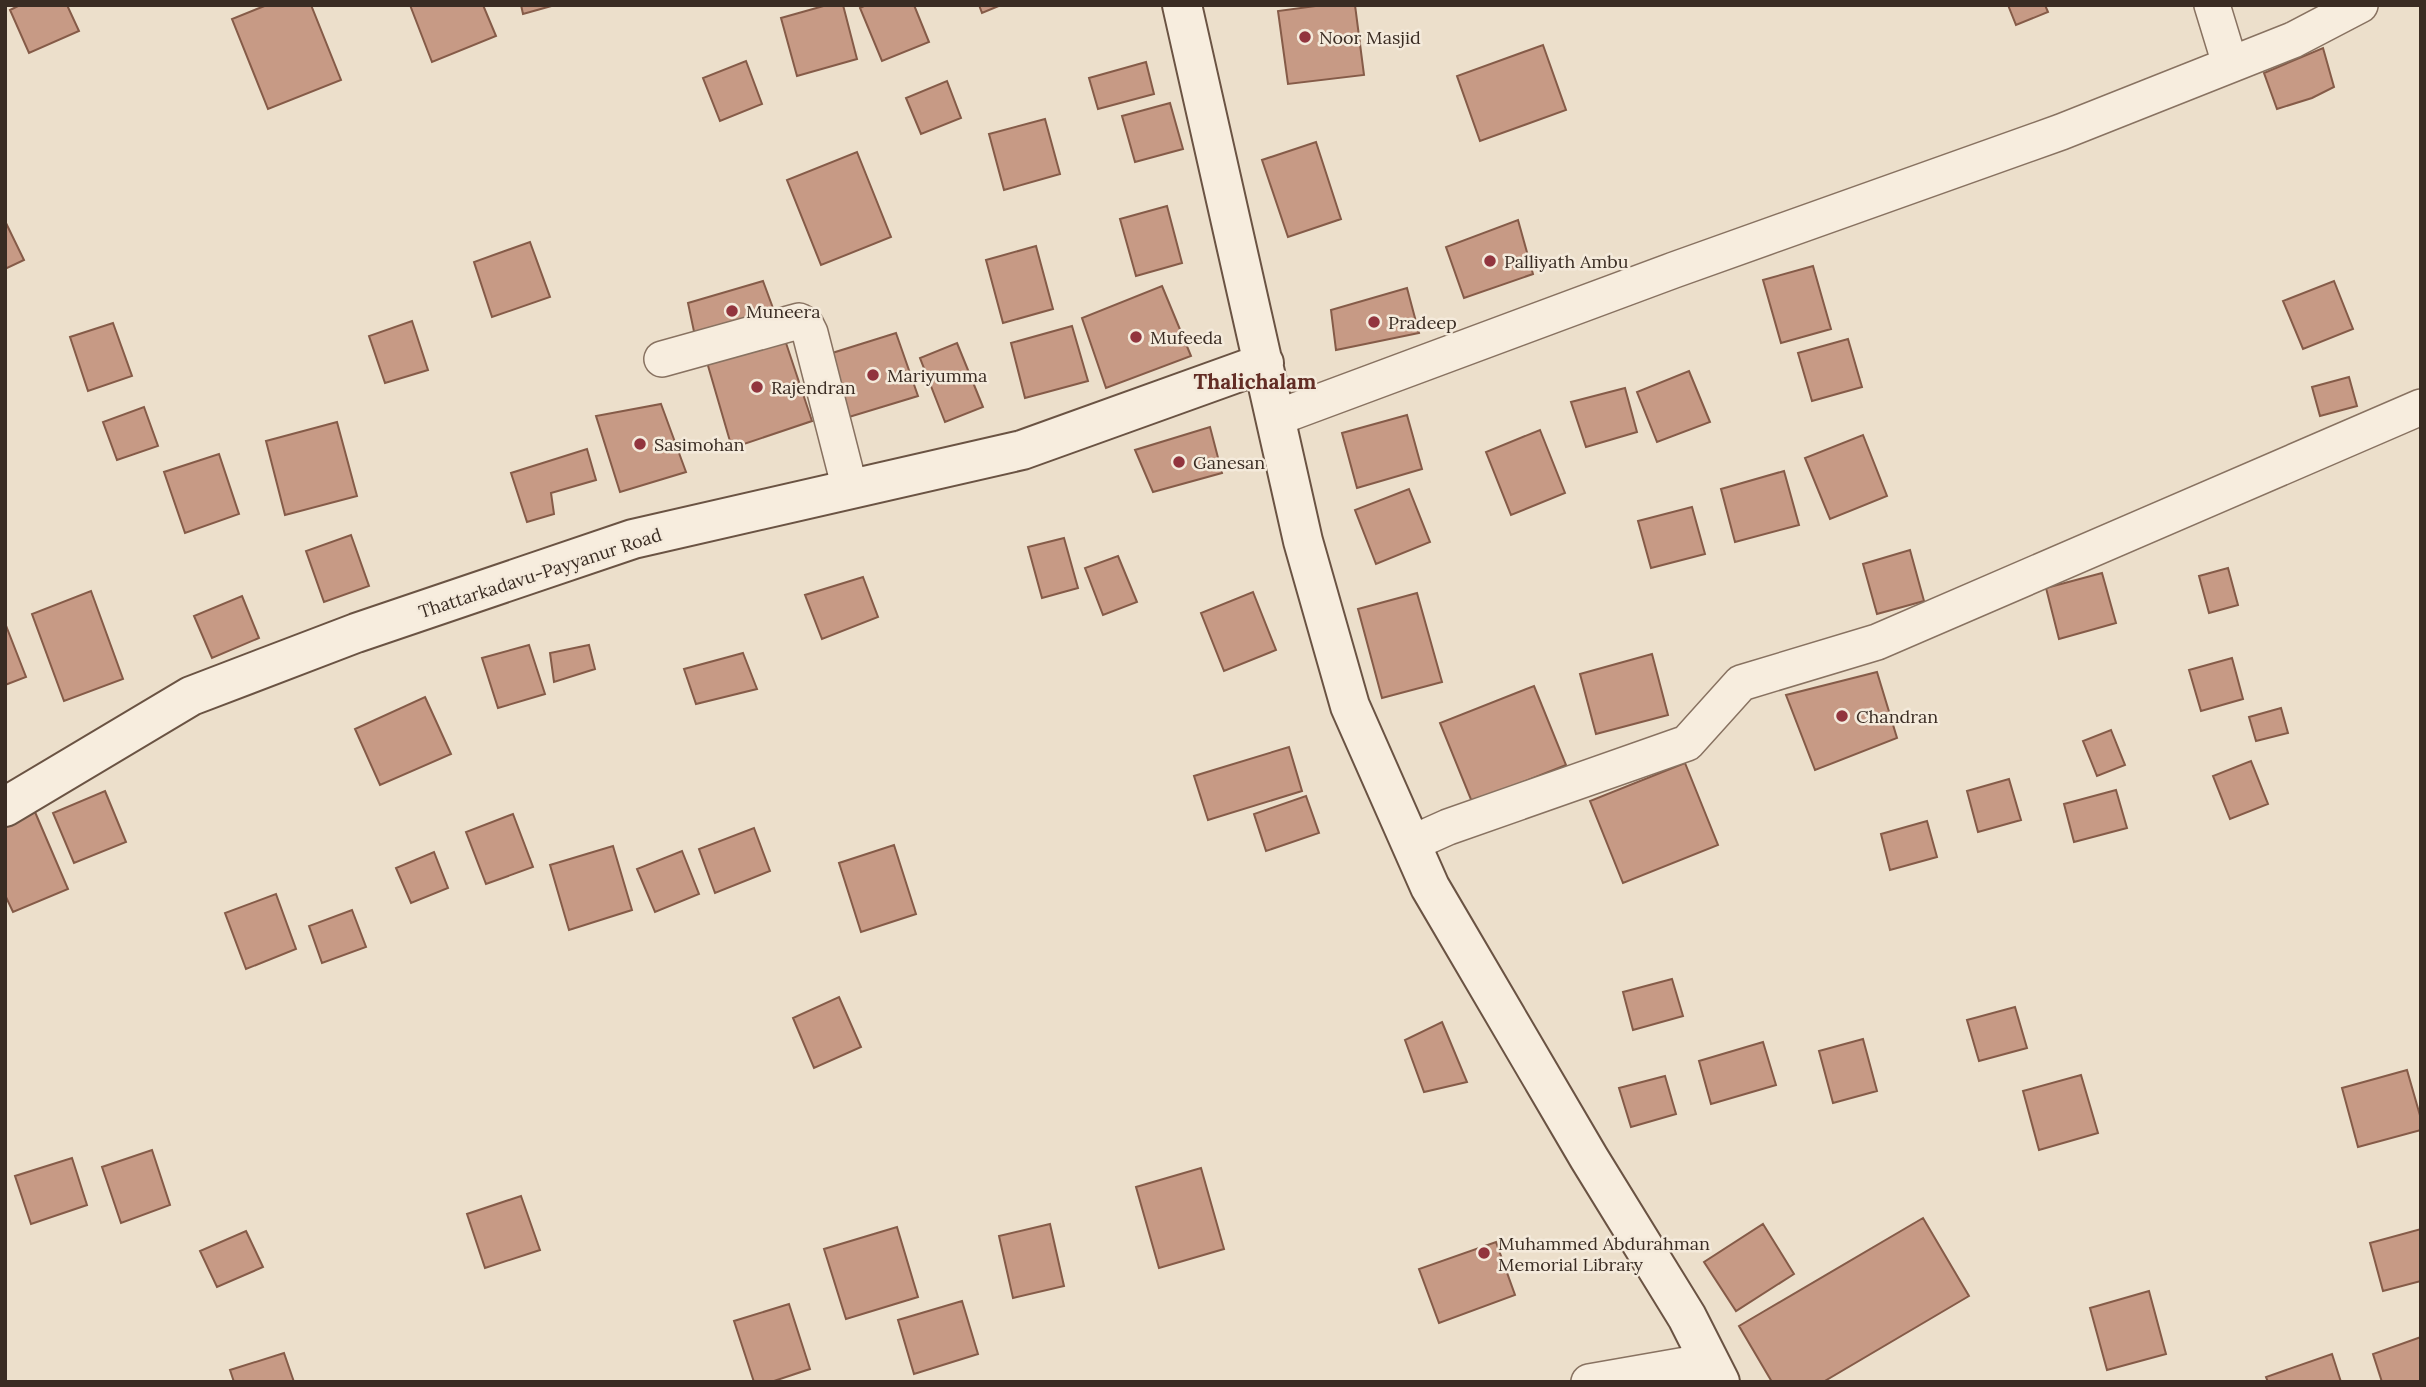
<svg xmlns="http://www.w3.org/2000/svg" width="2426" height="1387" viewBox="0 0 2426 1387" font-family="Lora,serif">
<style>
.building{fill:#c79a85;stroke:#855b48;stroke-width:2}
.lines{fill:none;stroke-linecap:round;stroke-linejoin:round}
.minor-casing{stroke:#887261;stroke-width:38}
.secondary-casing{stroke:#6a5343;stroke-width:42}
.minor{stroke:#f7edde;stroke-width:35}
.secondary{stroke:#f7edde;stroke-width:38}
.poi-dot{fill:#92353e;stroke:#f4eadb;stroke-width:2.5}
.labels{text-anchor:middle;dominant-baseline:central;stroke-width:5;stroke-linejoin:round;paint-order:stroke}
.poi-label{font-size:18px;fill:#3a2c23;stroke:#f4eadb;text-anchor:start}
.street-label{font-size:18px;fill:#3a2c23;stroke:#f4eadb}
.quarter-label{font-size:21px;font-weight:bold;fill:#632d25;stroke:#f4eadb}
</style>
<rect width="100%" height="100%" fill="#ecdfcb"/>
<!-- building -->
<path class="building" d="M20 5H67L79 31 29 53 10 10Z
M267 5H311L341 80 268 109 232 19Z
M410 5H483L496 36 432 62Z
M521 5H555L523 14Z
M827 5H843L857 59 797 76 781 18Z
M866 5H914L929 42 882 61 860 8Z
M979 5H1001L982 13Z
M1323 5H1355L1364 75 1288 84 1278 11Z
M2008 5H2045L2048 12 2016 25Z
M1543 45 1566 110 1480 141 1457 76Z
M2323 48 2334 87 2312 98 2277 109 2264 73Z
M746 61 762 104 720 121 703 78Z
M1146 62 1154 94 1098 109 1089 78Z
M947 81 961 118 921 134 906 98Z
M1170 103 1183 149 1135 162 1122 116Z
M1045 119 1060 174 1004 190 989 134Z
M1316 142 1341 219 1288 237 1262 160Z
M857 152 891 237 821 265 787 180Z
M1167 206 1182 263 1136 276 1120 219Z
M1518 220 1533 274 1464 298 1446 247Z
M5 221 24 260 5 269Z
M530 242 550 297 492 317 474 262Z
M1036 246 1053 309 1003 323 986 260Z
M1813 266 1831 329 1781 343 1763 280Z
M763 281 777 319 696 341 688 303Z
M2334 281 2353 329 2303 349 2283 301Z
M1162 286 1191 356 1106 388 1082 318Z
M1407 288 1419 333 1336 350 1331 310Z
M412 321 428 370 385 383 369 336Z
M113 323 132 376 88 391 70 337Z
M1072 326 1088 381 1025 398 1011 343Z
M782 331 812 421 732 448 704 352Z
M896 333 918 396 849 417 829 354Z
M1848 339 1862 387 1812 401 1798 353Z
M957 343 983 407 945 422 920 358Z
M1689 371 1710 422 1657 442 1637 392Z
M2349 377 2357 406 2320 416 2312 387Z
M1625 388 1637 432 1586 447 1571 402Z
M661 404 686 472 620 492 596 416Z
M144 407 158 446 117 460 103 422Z
M1407 415 1422 469 1357 488 1342 433Z
M337 422 357 496 285 515 266 441Z
M1210 427 1222 473 1153 492 1135 450Z
M1540 430 1565 493 1511 515 1486 452Z
M1863 435 1887 496 1830 519 1805 458Z
M587 449 596 480 551 493 554 514 527 522 511 473Z
M219 454 239 514 185 533 164 472Z
M1784 471 1799 525 1735 542 1721 489Z
M1409 489 1430 542 1376 564 1355 510Z
M1692 507 1705 554 1651 568 1638 521Z
M351 535 369 586 324 602 306 551Z
M1064 538 1078 588 1042 598 1028 547Z
M1910 550 1924 601 1877 614 1863 564Z
M1118 556 1137 602 1103 615 1085 568Z
M2228 568 2238 605 2209 613 2199 576Z
M2102 573 2116 623 2059 639 2046 588Z
M863 577 878 617 822 639 805 595Z
M91 591 123 679 64 701 32 614Z
M1253 592 1276 650 1224 671 1201 613Z
M1417 593 1442 682 1382 698 1358 609Z
M242 596 259 638 212 658 194 616Z
M5 623 26 677 5 685Z
M529 645 545 694 498 708 482 658Z
M589 645 595 669 554 682 550 653Z
M743 653 757 689 696 704 684 669Z
M1652 654 1668 715 1596 734 1580 674Z
M2232 658 2243 699 2201 711 2189 670Z
M1877 672 1897 738 1815 770 1786 695Z
M1534 686 1566 765 1472 802 1440 723Z
M425 697 451 754 380 785 355 729Z
M2281 708 2288 733 2256 741 2249 717Z
M2111 730 2125 765 2097 776 2083 741Z
M1289 747 1302 791 1208 820 1194 776Z
M2251 761 2268 804 2230 819 2213 776Z
M1685 763 1718 845 1623 883 1590 801Z
M2009 779 2021 820 1978 832 1967 791Z
M2116 790 2127 828 2074 842 2064 804Z
M105 791 126 842 74 863 53 813Z
M1306 796 1319 833 1266 851 1254 814Z
M35 812 68 889 13 912 5 895V825Z
M513 814 533 867 486 884 466 832Z
M1927 821 1937 857 1890 870 1881 834Z
M754 828 770 871 715 893 699 849Z
M894 845 916 914 861 932 839 863Z
M613 846 632 910 569 930 550 865Z
M682 851 699 894 655 912 637 869Z
M434 852 448 888 411 903 396 868Z
M276 894 296 949 246 969 225 913Z
M352 910 366 947 322 963 309 926Z
M1672 979 1683 1016 1633 1030 1623 992Z
M839 997 861 1047 814 1068 793 1018Z
M2015 1007 2027 1048 1979 1061 1967 1020Z
M1442 1022 1467 1082 1424 1092 1405 1040Z
M1863 1039 1877 1091 1833 1103 1819 1051Z
M1763 1042 1776 1085 1711 1104 1699 1061Z
M2407 1070 2421 1119V1130L2358 1147 2342 1088Z
M2081 1075 2098 1133 2039 1150 2023 1091Z
M1665 1076 1676 1114 1631 1127 1619 1088Z
M152 1150 170 1205 121 1223 102 1167Z
M72 1158 87 1205 31 1224 15 1176Z
M1201 1168 1224 1249 1159 1268 1136 1187Z
M521 1196 540 1250 485 1268 467 1214Z
M1923 1218 1969 1296 1823 1382H1772L1739 1326Z
M1050 1224 1064 1286 1013 1298 999 1236Z
M1763 1224 1794 1274 1736 1311 1704 1262Z
M897 1227 918 1297 846 1319 824 1249Z
M2421 1229V1281L2383 1291 2370 1243Z
M246 1231 263 1267 217 1287 200 1251Z
M1496 1242 1515 1295 1439 1323 1419 1269Z
M2149 1291 2166 1354 2107 1370 2090 1308Z
M962 1301 978 1354 914 1374 898 1320Z
M789 1304 810 1369 771 1382H754L734 1321Z
M2421 1337V1382H2382L2373 1354Z
M284 1353 294 1382H234L230 1370Z
M2332 1354 2341 1382H2268L2266 1377Z"/>
<g class="lines">
<!-- minor casing -->
<g class="minor-casing">
<path id="minor" d="M2212 5 2230 64
M662 359 799 321 806 325 810 333 850 489
M1276 418 1674 270 2061 132 2293 40 2360 5
M1410 844 1448 827 1687 743 1741 683 1877 642 2421 407
M1589 1382 1709 1361"/>
</g>
<!-- secondary casing -->
<g class="secondary-casing">
<path id="secondary" d="M1182 5 1303 541 1350 706 1430 887 1589 1158 1687 1317 1720 1382
M5 807 191 696 356 633 633 539 1022 450 1264 363"/>
</g>
<!-- minor -->
<use href="#minor" class="minor"/>
<!-- secondary -->
<use href="#secondary" class="secondary"/>
</g>
<!-- markers -->
<g class="poi-dot">
<circle cx="1305" cy="37" r="7"/>
<circle cx="1490" cy="261" r="7"/>
<circle cx="732" cy="311" r="7"/>
<circle cx="1374" cy="322" r="7"/>
<circle cx="1136" cy="337" r="7"/>
<circle cx="873" cy="375" r="7"/>
<circle cx="757" cy="387" r="7"/>
<circle cx="640" cy="444" r="7"/>
<circle cx="1179" cy="462" r="7"/>
<circle cx="1842" cy="716" r="7"/>
<circle cx="1484" cy="1253" r="7"/>
</g>
<g class="labels">
<!-- poi labels -->
<g class="poi-label">
<text x="1319" y="37">Noor Masjid</text>
<text x="1504" y="261">Palliyath Ambu</text>
<text x="746" y="311">Muneera</text>
<text x="1388" y="322">Pradeep</text>
<text x="1150" y="337">Mufeeda</text>
<text x="887" y="375">Mariyumma</text>
<text x="771" y="387">Rajendran</text>
<text x="654" y="444">Sasimohan</text>
<text x="1193" y="462">Ganesan</text>
<text x="1856" y="716">Chandran</text>
<text x="1498" y="1243">Muhammed Abdurahman<tspan x="1498" dy="21">Memorial Library</tspan></text>
</g>
<!-- street labels -->
<g class="street-label">
<text transform="translate(540 573) rotate(-18)">Thattarkadavu-Payyanur Road</text>
</g>
<!-- quarter labels -->
<g class="quarter-label">
<text x="1255" y="381">Thalichalam</text>
</g>
</g>
<!-- border -->
<rect width="2426" height="1387" fill="none" stroke="#3a2c23" stroke-width="14"/>
</svg>
